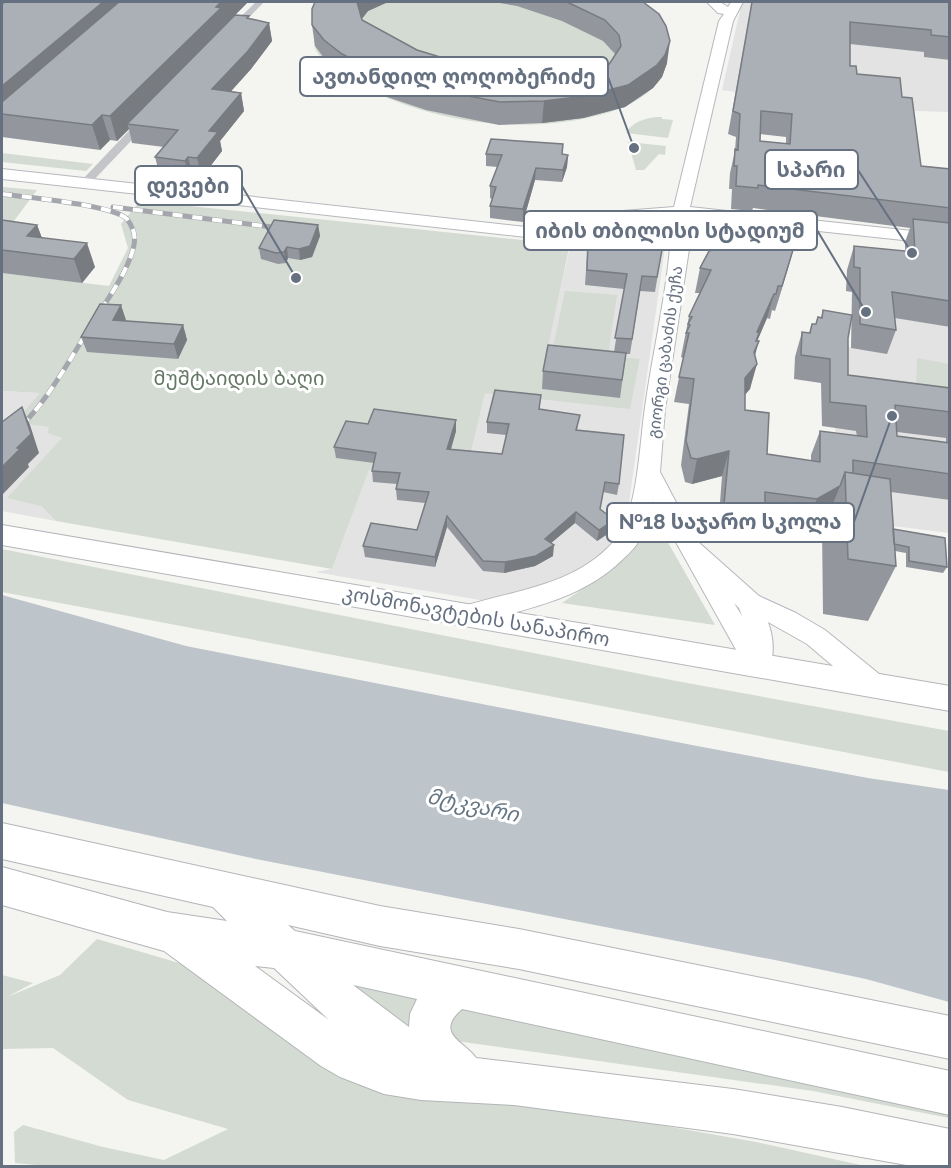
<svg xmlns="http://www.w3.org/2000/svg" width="951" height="1168" viewBox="0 0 951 1168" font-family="Raleway,'Noto Sans Georgian',sans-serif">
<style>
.built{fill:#e2e3e2}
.green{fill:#d4dbd2}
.water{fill:#bdc4ca}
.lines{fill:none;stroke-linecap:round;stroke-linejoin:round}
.secondary-casing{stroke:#b5b8bd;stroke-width:2}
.primary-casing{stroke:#b3b6ba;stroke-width:2}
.highway-casing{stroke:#b3b5b9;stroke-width:2}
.street{fill:#c3c5c9;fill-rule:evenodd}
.secondary{fill:#fff;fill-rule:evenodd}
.primary{fill:#fff;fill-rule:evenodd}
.highway{fill:#fff;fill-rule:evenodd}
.rail-far1-casing{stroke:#a3a7ad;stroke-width:5}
.rail-casing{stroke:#a3a7ad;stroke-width:7}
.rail-far1{stroke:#fff;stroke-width:4;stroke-dasharray:10;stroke-linecap:butt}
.rail{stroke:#fff;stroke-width:4.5;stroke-dasharray:14;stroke-linecap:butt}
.wall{fill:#93979d;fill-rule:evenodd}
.shaded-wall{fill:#787b80}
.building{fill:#abb0b7;stroke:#787b80;stroke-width:1.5;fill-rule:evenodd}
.labels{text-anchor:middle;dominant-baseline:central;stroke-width:6;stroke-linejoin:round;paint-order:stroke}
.far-street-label{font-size:16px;fill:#657080;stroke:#fff}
.park-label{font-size:20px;fill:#647864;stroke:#fff}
.street-label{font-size:20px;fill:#657080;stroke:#fff}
.water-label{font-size:21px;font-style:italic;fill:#667784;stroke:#fff}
.leader{fill:none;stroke:#657080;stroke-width:2}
.callout-dot{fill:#657080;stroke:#fff;stroke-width:2}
.callout{fill:#fff;stroke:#657080;stroke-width:2}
.callout-label{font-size:21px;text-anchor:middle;font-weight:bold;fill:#657080}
</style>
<rect width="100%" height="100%" fill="#f4f4f1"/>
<!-- built -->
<path class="built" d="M742 2H895L949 7V112L851 109 722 90Z
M640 232 660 235 666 240 626 524 596 561 561 584 486 601 315 572 332 569 369 470 465 477 485 392 630 408 640 359 547 347 573 234Z
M882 296 910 308 909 320 949 327V533L845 520 842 460 835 428 843 344 851 348 886 353Z
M2 391 40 393 49 427 62 437 41 506 56 521 2 511Z"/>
<!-- green -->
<path class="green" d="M339 2H597L667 63C659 91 633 105 607 113 521 138 417 122 342 74 332 67 312 54 314 40 315 31 333 10 339 2Z
M662 117V119L673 120 668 138 626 133C632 121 650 116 662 117Z
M628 142 666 146 665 155 659 154 644 170H636Z
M2 153 93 164 86 171 2 162Z
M2 187 37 190 2 237Z
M140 201 562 244 569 248 548 347H553L565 291 617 295 608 355 640 359 630 409 485 393 465 477 369 470 332 569 56 521 41 506 7 498 62 438 48 433 49 427 15 422 40 393 2 391V273L109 286 128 248 121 224Z
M917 358 949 364V401L916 395Z
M650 511 715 625 562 603 608 571Z
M2 549 671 680 949 731V772L2 592Z
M97 939 227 977 518 1100 756 1142 865 1166H46L15 1163 14 1132 23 1125 103 1147 164 1160 228 1129 128 1100 53 1048 2 1049V975L33 983 7 997 60 975Z
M328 965 439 991 428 1046Z
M467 1009 949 1111V1118L813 1091 456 1041 447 1031C451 1017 453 1011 467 1009Z"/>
<!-- water -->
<path class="water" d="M2 595 186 646 697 746 868 778 949 790V1002L866 979 780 961 256 859 2 803Z"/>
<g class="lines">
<!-- secondary casing -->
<g class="secondary-casing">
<path id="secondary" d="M707 2H720L728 7 731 2H743L733 21 690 207 950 235V245L744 223 747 226 744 230 712 235 689 249 665 409 660 472 696 540 759 596 796 613 825 630 884 678 888 686 884 694 875 697 866 694 807 644 768 622C774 639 775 657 767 673L758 677 749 673 653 501C650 515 645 531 637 544 633 550 627 555 622 560 580 601 521 610 467 625L458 622 455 615 458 608C513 590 580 586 618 536 638 509 640 440 645 407 654 344 670 281 672 217L597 223 526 237 2 179V169L526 227 597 213 674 207 719 21 724 14 718 13ZM689 217 730 221 708 225 689 232ZM734 603 739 608 742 616Z"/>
</g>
<!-- primary casing -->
<g class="primary-casing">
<path id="primary" d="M2 525 950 686V711L2 545Z"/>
</g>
<!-- highway casing -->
<g class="highway-casing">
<path id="highway" d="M2 823 380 906 519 929 950 1016V1059L519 969 380 946 288 925 295 931 950 1071V1115L462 1009C433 1034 466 1042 476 1058L733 1089 842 1107 950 1129V1166H912L733 1134 514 1105 421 1100 384 1094 340 1077 321 1066 164 951 2 905V867L167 912 227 921 213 907 2 859ZM255 966 274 968 329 1020ZM353 985 417 999 410 1014 409 1027Z"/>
</g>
<!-- street -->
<path class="street" d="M256 2H264L234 33H228V29Z
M146 116 151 119 150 121 89 185H81V181L142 117Z"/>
<!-- secondary -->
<use href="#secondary" class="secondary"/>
<!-- primary -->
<use href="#primary" class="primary"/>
<!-- highway -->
<use href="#highway" class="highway"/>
<!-- rail-far1 casing -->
<g class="rail-far1-casing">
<path id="rail-far1" d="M2 194C25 197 114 205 127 219 133 227 136 235 134 245 129 270 107 300 94 321 69 360 43 411 7 439
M113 207 288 229"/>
</g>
<!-- rail casing -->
<g class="rail-casing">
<path id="rail" d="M2 443 9 438"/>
</g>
<!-- rail-far1 -->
<use href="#rail-far1" class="rail-far1"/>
<!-- rail -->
<use href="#rail" class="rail"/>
</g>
<!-- wall -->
<path class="wall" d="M2 2H248L224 26 249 16V19L269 23 272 41 251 69 231 91 241 93 244 111 220 141 222 151 202 177 193 176 189 180 160 176 155 157 164 147 132 143 129 129 117 141 110 140 100 150 2 137Z
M315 2H388L368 11 362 19V20L417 50 463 64 518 76 566 75 606 69 616 55 603 41 562 21 517 6 494 2H643L667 63 662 77 653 88 625 107 583 118 542 123 499 125 426 110 384 96 345 76 327 62 315 46 312 25Z
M752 2H950V60L924 57V52L850 44V66L857 74 902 97 921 166 950 169V327L895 318 896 330 887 354 851 348 852 292 846 291 847 270 854 246 905 251V242L910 228 753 208 752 211 731 209 732 189H729L730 173 735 151 736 137 728 134ZM760 134 786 137V144L760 141Z
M486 154 568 155 567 167 562 182 535 180 523 222 490 218V206L492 199 490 198V186L498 167 486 166Z
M2 220 37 225 42 238 95 267 82 283 2 273Z
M318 225 320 236 312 257 300 260 288 258 286 263 278 264 261 259 259 248Z
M714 229 788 241 796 240 775 311 772 310 770 319 767 318 757 341 750 389 745 395V410L767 454 811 461V455L820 431 857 436 856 431 822 426 821 383 794 379 795 357 802 332 809 333 812 324H816L818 317 821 318 823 310 848 338V375L950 388V500L891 492 893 529 947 567 943 573 906 567V553L895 551 896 566 868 621 823 614 822 529 830 511 807 523 762 517 757 535 718 529 722 476 692 484 685 482 681 465 689 404 674 402 683 358 681 357 689 316 700 293H695L700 268 709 251ZM897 432 946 438V443L897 436Z
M588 241 662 250 655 292 640 291 630 354H626L620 398 542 389 543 371 614 352 624 289 585 285Z
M126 320V321L183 325 187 340 178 359 87 352 81 337Z
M540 409 578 426 577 430 619 484 617 495 603 492 600 509 614 520 612 531 597 541 575 523 551 543 553 556 535 566 504 573 483 571 447 527 435 567 365 557 363 546 417 530 425 503 397 500 396 489 397 484 373 482 372 471 374 463 336 458 334 447 368 424 456 431 451 449 502 454 506 435 487 433V422Z"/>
<!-- shaded-wall -->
<path class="shaded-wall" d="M103 2H135L2 114V86Z
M221 2H248L127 124 129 129 117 141 110 116Z
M357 2H388L368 11 359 22Z
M269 23 272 41 251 69 216 108 212 89Z
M670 41 667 63 662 77 653 88 625 107 583 118 542 123 544 101Z
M241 93 244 111 220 141 222 151 202 177 197 158 209 131Z
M102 115 110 140 100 150 92 125Z
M568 155 567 167 562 182 563 170Z
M188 157 193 176 189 180 185 161Z
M536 168 535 180 523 222V209Z
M37 225 46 249 27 236Z
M318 225 320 236 312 257 300 260 299 249Z
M796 240 789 265 775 311 782 286Z
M87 243 95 267 82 283 74 259Z
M287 247 288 258 286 263 284 252Z
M774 294 767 318 756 344 759 341 752 366 757 364 750 389 738 402 757 332Z
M121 305 126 320 118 336 113 320Z
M183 325 187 340 178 359 174 344Z
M22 407 30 425 39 453 28 464 29 467 3 494 2 492V467L17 448Z
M456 420V431L448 459 447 449Z
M729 451 722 476 692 484 697 459Z
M840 486 830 511 807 523 817 499Z
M576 512 575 523 544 549 545 539Z
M447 516V527L435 567V557Z
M614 520 612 531 597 541 599 530Z
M554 545 553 556 535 566 504 573 505 562Z"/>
<!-- building -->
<path class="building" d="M5 2H103L2 86V4Z
M119 2H221L216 7 221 8 110 116 102 115 92 125 2 114V102Z
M315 2H357L362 20 417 50 463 64 518 76 566 75 600 66 606 69 621 46 619 35 605 20 567 2H643L659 14 666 26 670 41 665 55 657 65 628 85 585 96 544 101 500 102 425 88 382 74 342 54 324 40 312 25V9Z
M752 2H950V37L931 35V30L850 22V66H856L857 74 900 78 902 97 912 98 921 166 950 169V208L758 185V188L736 186 737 166H734L735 149 738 150 740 114 733 111ZM761 111 792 114 790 144 760 141Z
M235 15 249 16 247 18 269 23 248 51 212 89 241 93 209 131 218 132 197 158 188 157 185 161 155 157 178 130 127 124Z
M491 139 563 144 562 154 568 155 563 170 536 168 523 209 490 206 496 187 490 186 502 155 486 154Z
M913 219 950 223V301L892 292 896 330 860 324V268L854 267V246L915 252Z
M2 220 37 225 27 236 87 243 74 259 2 250Z
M274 220 318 225 310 246 299 249 287 247 284 252 276 253 259 248Z
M595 222 663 226 662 250 657 277 642 276 632 339 615 338 627 274 587 270 588 241H593Z
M758 226 778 233 788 241 796 240 782 286H778L776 294H774L757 332 759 333 756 341H759L754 352 757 364 745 378V410L769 413 767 454 820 462V431L867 437 866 406 830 402V359L801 355 802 332 810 333 812 324H816L818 317 822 318 823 310 852 315 848 338V375L950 388V412L895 405 897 436 950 443V474L853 460V473L845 472 840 486 817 499 765 492V510L724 504 729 451 697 459 691 458 686 441 694 379 679 377 689 333H686L690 325 688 324 692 317 689 316 711 270 700 268 709 251 714 249 711 247 716 245 712 243 718 241 714 239 719 237 717 236 722 234 714 229Z
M100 304 121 305 113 320 183 325 174 344 81 337Z
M548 345 626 353 622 380 543 371Z
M495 390 541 395 539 409 580 415 576 430 624 435 619 484 605 482 600 509 614 520 599 530 576 512 545 539 554 545 536 556 505 562 483 561 447 516 435 557 363 546 371 523 417 530 429 492 396 489 400 473 372 471 376 453 334 447 346 421 368 424 374 409 456 420 447 449 502 454 509 424 487 422Z
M22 407 31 434 17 448 20 449 2 467V422Z
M845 472 890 479 896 566 848 559Z
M893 529 945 538 947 567 909 561V547L894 544Z"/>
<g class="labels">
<!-- far-street labels -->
<g class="far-street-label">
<text transform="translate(665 352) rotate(-82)">გიორგი ცაბაძის ქუჩა</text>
</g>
<!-- park labels -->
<g class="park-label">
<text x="239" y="378">მუშტაიდის ბაღი</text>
</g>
<!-- street labels -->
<g class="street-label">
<text transform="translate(476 616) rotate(10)">კოსმონავტების სანაპირო</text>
</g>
<!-- water labels -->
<g class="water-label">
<text transform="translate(473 805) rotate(12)">მტკვარი</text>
</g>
</g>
<!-- callouts -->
<path class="leader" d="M634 148L608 77M912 253L858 170M296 278L242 186M866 312L817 230M892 416L854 522"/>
<g class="callout-dot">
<circle cx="634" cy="148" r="6"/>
<circle cx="912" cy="253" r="6"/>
<circle cx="296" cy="278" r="6"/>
<circle cx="866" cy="312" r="6"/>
<circle cx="892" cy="416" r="6"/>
</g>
<g class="callout">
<rect x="300" y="57" width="308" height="39" rx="6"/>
<rect x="765" y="150" width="93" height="39" rx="6"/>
<rect x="135" y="166" width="107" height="39" rx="6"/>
<rect x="524" y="211" width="293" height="39" rx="6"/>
<rect x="607" y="503" width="247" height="39" rx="6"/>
</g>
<g class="callout-label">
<text x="454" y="84">ავთანდილ ღოღობერიძე</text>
<text x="811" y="177">სპარი</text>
<text x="188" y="193">დევები</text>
<text x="670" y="238">იბის თბილისი სტადიუმ</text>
<text x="730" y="529">№18 საჯარო სკოლა</text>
</g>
<!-- border -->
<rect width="951" height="1168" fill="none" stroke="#657080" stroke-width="6"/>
</svg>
